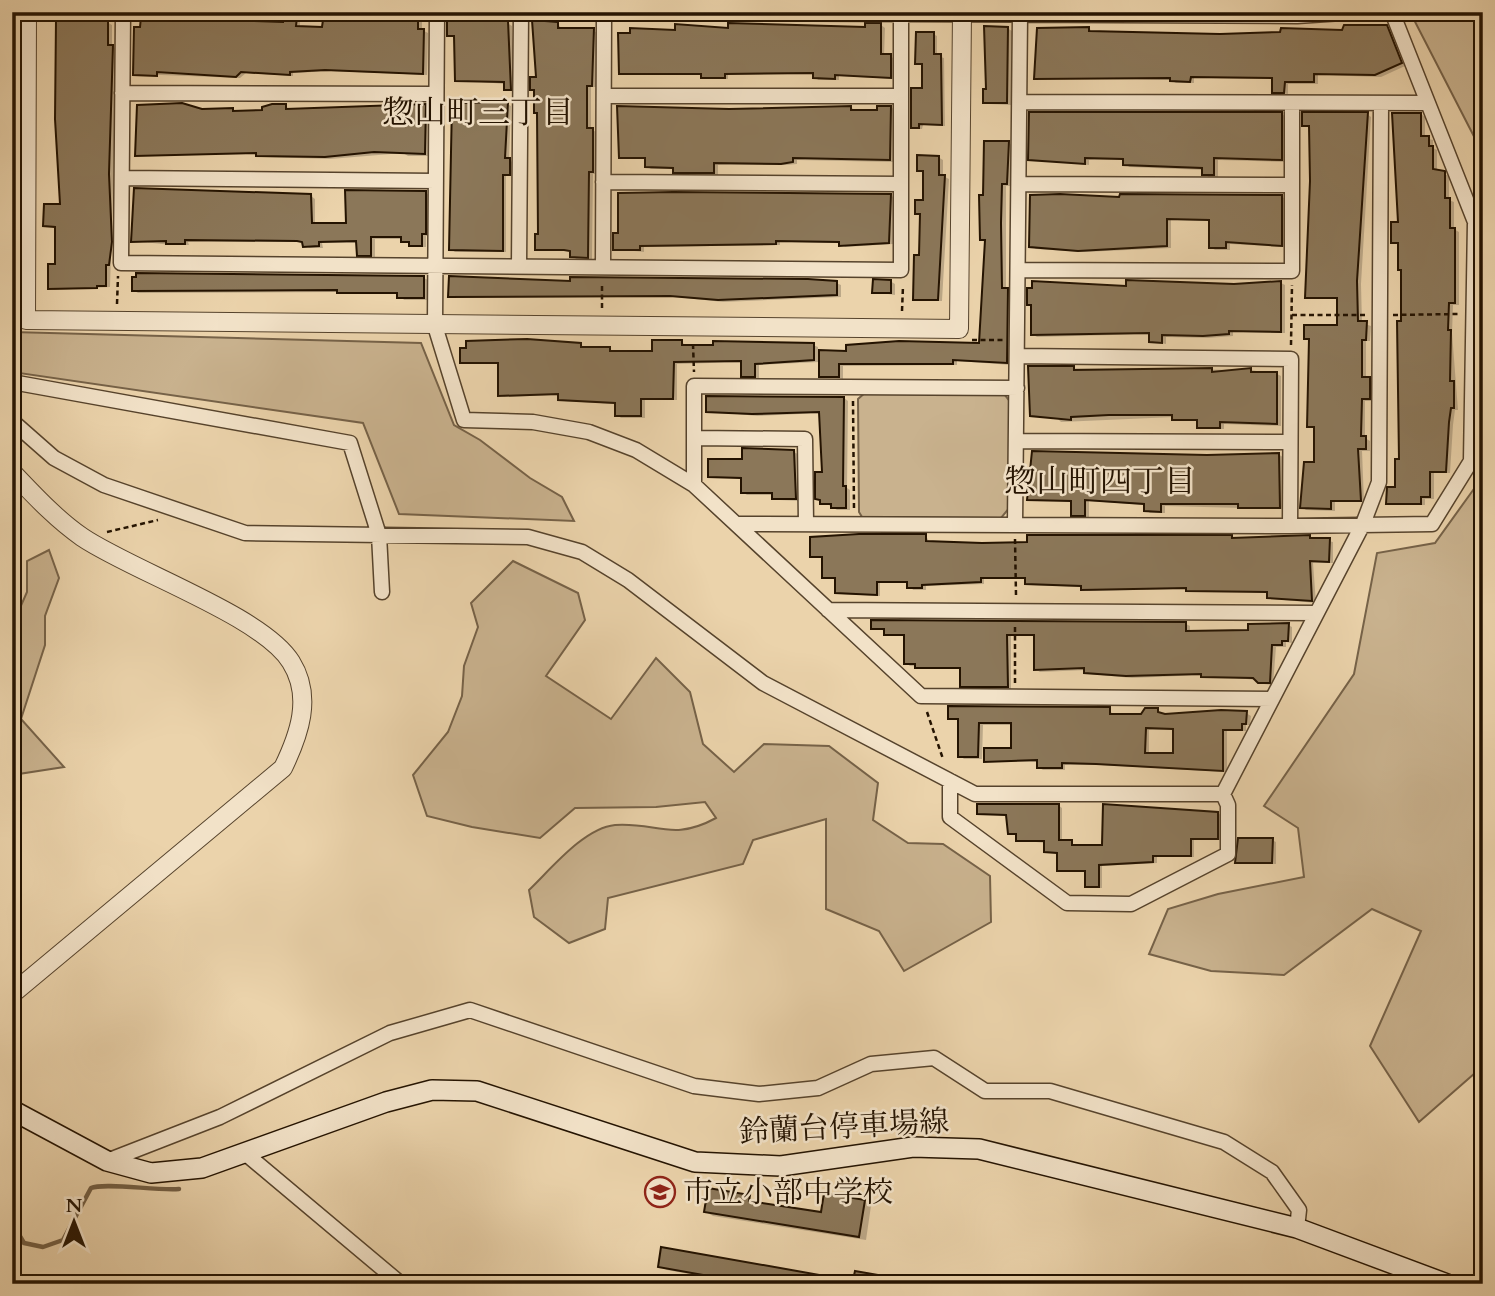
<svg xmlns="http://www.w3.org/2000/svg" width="1495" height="1296" viewBox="0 0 1495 1296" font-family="Cardo,'Noto Serif JP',serif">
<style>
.green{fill:#c9b28e;stroke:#766248;stroke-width:2}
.shadow{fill:#0003;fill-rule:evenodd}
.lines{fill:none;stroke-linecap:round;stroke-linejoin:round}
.stream{stroke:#735f44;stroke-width:4.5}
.building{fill:#8b7759;stroke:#241301;stroke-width:2;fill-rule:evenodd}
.minor-casing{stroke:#56432c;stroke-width:17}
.tertiary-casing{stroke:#56432c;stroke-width:20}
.secondary-casing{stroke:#241301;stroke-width:22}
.path{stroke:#241301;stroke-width:2.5;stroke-dasharray:5 3.5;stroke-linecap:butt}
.minor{stroke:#f2e2c8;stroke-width:14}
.tertiary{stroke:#f2e2c8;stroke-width:18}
.secondary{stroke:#f2e2c8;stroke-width:19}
.labels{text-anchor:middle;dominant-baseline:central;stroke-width:5;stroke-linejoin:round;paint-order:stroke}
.street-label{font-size:30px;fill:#241301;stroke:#f2e2c8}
.poi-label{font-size:30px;fill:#241301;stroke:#f2e2c8;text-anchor:start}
.neighbourhood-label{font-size:32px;fill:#241301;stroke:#f2e2c8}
</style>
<rect width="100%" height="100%" fill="#ebd3ab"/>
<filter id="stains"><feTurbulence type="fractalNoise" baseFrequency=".00286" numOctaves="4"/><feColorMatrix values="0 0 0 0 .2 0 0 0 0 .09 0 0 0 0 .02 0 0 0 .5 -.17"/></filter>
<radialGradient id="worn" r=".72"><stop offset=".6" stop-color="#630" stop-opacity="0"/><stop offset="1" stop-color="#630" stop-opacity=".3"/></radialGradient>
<!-- green -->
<path class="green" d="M1410 12H1483V154Z
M12 332 421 343 454 425 480 440 530 478 562 497 574 521 399 514 363 423 12 372Z
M866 392 1004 394 1011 403 1010 507 1001 518 862 517 859 512 858 399Z
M1483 484V1066L1419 1122 1370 1046 1421 931 1372 909 1284 975 1211 971 1149 954 1168 909 1218 894 1304 877 1298 828 1264 806 1354 674 1377 553 1435 543 1476 486Z
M49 550 59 578 45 616V645L21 719 64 767 12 775V626L27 592V561Z
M513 561 578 593 585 620 546 676 611 719 656 658 690 692 703 744 734 772 764 744 829 746 878 783 873 820 908 843 943 844 990 876 991 922 904 971 879 931 826 909V819L753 840 743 864 608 898 605 929 569 943 534 917 529 890C551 869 584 828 615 825 657 822 672 842 716 818L705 802 656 807 575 808 540 838 472 827 427 816 413 775 448 732 462 696 464 666 478 627 471 603Z"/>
<!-- shadow -->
<path class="shadow" d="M329 12H369V21L405 22V12H422V30L428 33 427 75 331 71 293 73V76L246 73 240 78 135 74 296 19 300 21V28H324L329 22Z
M107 22 112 25V46L117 49 110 287 54 290 50 288 57 266V228L45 225 62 206Z
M507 23 512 26 515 91 505 89V84L457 80 455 38 449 35Z
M557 23 562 29 598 32 596 87H591V130L597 132 596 174H593L592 259H576L570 251 537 249 539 192 536 91 532 89Z
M881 25 885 28 884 56 895 58V79L839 76V80H818L814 74 728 75V79H707L703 75 621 73 730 30 867 29Z
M1386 27 1391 29 1405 66 1381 77 1318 75V84H1288V94L1274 92V79L1194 78V83H1176L1171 80 1036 78 1089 28 1093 33 1220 36 1343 32Z
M1007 28 1012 31 1011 105 989 104 984 102Z
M933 34 937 36V56L944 58 945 126 923 125 922 129H916L912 127 924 90V65L917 63Z
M507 104 511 106 509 160 514 163V176H506V252H455L451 249Z
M286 106 290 111 426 106 429 108 428 156H408L403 153 330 159 262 157 257 154 137 155 201 110 264 112Z
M851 107 855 111H879L891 107 895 110 893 162 797 160V164L786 165H718V175L679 174 675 169H651L646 166 647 159 621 157 729 111Z
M1282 114 1286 117V162L1218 160V177H1208L1204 170 1129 167 1125 160H1089V165L1030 159Z
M1367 114 1371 117 1361 284 1362 323 1371 326 1370 341H1366V379L1373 382V401H1365V438L1370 441V451H1362L1364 502H1335V511L1306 510 1302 507 1316 464V429L1309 426 1311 341 1305 338 1339 327V299L1306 297 1310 271 1308 217H1312L1311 127 1303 125Z
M1421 114 1425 117V138L1433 140V148L1437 150V171L1449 176V200L1454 202V229L1459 232V305H1453L1452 333 1458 410H1455L1453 425 1450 473H1434V499H1425V505H1392L1388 503 1397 489 1401 461 1403 271 1400 245 1393 242 1400 224Z
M1009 143 1013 146 1012 186H1006V289L1012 292 1011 365 957 361V365L843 366V379L820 376V362L759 365V378L743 376V362L677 364V400H645V418H621L617 415V404L564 401 560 395 504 397 499 395 500 364 462 362 580 344 585 348 653 353 682 342 686 346 813 345 818 347V352H847L981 345 986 241 982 239 985 197Z
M938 157 943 160V176L949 179 942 301H919L915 299 921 257V216L916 213 924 201 923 173 919 170Z
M425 192 429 195 430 236H426V247H415L403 239H375V257L359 254 358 243H322L323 248H309L304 242H188L189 245H172L133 241 311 196 315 199V224H348Z
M890 195 895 198 893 244 845 247 841 243 780 242V245L644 247V252L614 249Z
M1032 197H1282L1286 199V247L1230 244V250H1215L1210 247 1211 221 1171 220V248L1084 252 1036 249 1031 246Z
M424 278 428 280V300H404L399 294 338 292 138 293 133 290 138 279Z
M890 281 895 284V295L874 292Z
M572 283H836L841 285V297L723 302 676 297 455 298 450 296Z
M1281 283 1285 285V333L1233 332V336L1208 338 1166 337V344L1151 341V334L1037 337 1032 334 1033 306 1029 304 1128 287Z
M1029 368 1250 370 1277 374 1281 376V426L1224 424V429H1203L1199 426V421H1178L1174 417 1061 422 1057 418 1036 417 1032 415Z
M844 398 848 401 847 488 850 490V510H837L817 498 824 474 821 413 757 416 708 411Z
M793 452 798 454 800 501 779 500 774 495H747L742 492V479L710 476 743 461Z
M1279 455 1283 457 1284 509 1165 506V513H1150L1146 510V505L1089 501V517H1077L1073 515V502L1029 499 1207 457Z
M926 536 930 543H1029L1310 537 1333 542V563H1313L1316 603 1273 599 1269 593 1187 589 1087 591 1083 587 1031 585 1027 579H984V584L926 586V590H913L909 583H880V596L841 594 837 592V580L824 577V558L812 556Z
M1186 624 1190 626V632H1250L1288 625 1292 627V643L1286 642V647H1276L1273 685 1264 684 1257 680 1202 675 1132 678 1090 674 1086 670 1040 672 1035 669V636H1011V689L966 688 961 686V669L910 666 906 663V636H890L886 631 873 628Z
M1109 709 1114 716H1142L1157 709 1161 715 1246 713 1251 716 1250 725H1246V731H1227V772L1101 765H1065V770H1043L1038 767V762L986 761 1012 749V725H983L982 759H964L960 756V720L949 718ZM1149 730H1175V754H1149Z
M1058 805 1062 808V842H1071L1075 846H1104L1218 813 1222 816V840H1194V857H1157V863L1102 866V888H1090L1086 886V872L1058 870 1059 854 1045 851V843L1018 840V835L1010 832 1008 816 979 813Z
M1272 840 1276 842V864L1237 862Z
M749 1197 756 1203 823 1214 864 1201 871 1206 866 1240 713 1216 706 1212Z
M663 1249 854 1283 883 1284H745L667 1270 659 1266Z"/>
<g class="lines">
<!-- stream -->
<path class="stream" d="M12 1223 24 1243 43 1247 63 1240 91 1188C104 1182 157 1191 179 1189"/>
</g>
<!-- building -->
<path class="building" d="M141 17 283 22V17H297L296 26 322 27 323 20 418 18V29H424L423 74 325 70 290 72V75L241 72 236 77 157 72V76L133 75 134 27H140Z
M447 18 508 21 511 90H504V82L455 81 454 36H447Z
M56 20 108 21V45H113L109 174 112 242 109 265H106V286H97V288L48 289V264H55V227L43 226 44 204H60L55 119Z
M532 20 558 22V28H594L592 86H587V128H593V172H589L588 258 570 257V251L564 250H535V234H538L537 113H534V90H530V77H536Z
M728 23 865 27V23H881V54H891V78L835 75V79L813 78V73L725 74V78H701V74H619L618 33H630V28L675 30V24L728 28Z
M1344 25H1387L1402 63 1375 75 1314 74V82H1285L1284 93H1272V78L1191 77 1190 82 1170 81V78L1034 79 1037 28 1089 27V31L1220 34 1280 32 1281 28 1342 30Z
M984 26 1008 27 1007 103H983V89H986Z
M916 32H934V54H941L942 125 919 124V128H911V88H922V64H915Z
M508 102 505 158H510V175H503V251L449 250 452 103Z
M182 103 202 109 233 108V111L262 110V107L272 104H286V109L426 104 425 154 374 152 325 157 256 156V153L135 156 137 105Z
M617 106 729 109 851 106V110H877V106H891L890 160 793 158V162L781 164 714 163V173H673V168L645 167V158H619Z
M1029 112H1282V160L1214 158V175H1202V168L1123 165V159L1085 158V164L1028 160Z
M1302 112H1368L1357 281 1358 321H1367L1366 340H1362V377H1370V399H1362L1361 436H1366V449H1358L1361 501H1331V509L1300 508 1304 462H1314V427H1307L1309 339H1304V325H1337V298H1305L1310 181 1309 126H1302Z
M1392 113H1421V136H1429V146H1433V169L1445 171V198H1450V228H1455V303H1449L1448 330H1451L1450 381H1454V408H1451L1449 422 1446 472H1430V497H1421V504H1386L1387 487H1395V459H1399L1397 321H1401V270H1398V243H1391V222H1398Z
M984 141H1009L1007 184H1002L1001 223 1002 288H1008L1007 363 953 360V364H839V377H819V350L846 351V345L899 341 979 343 985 240H980L979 195H983Z
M917 155 939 156V175H945L938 300H913L914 255H919L920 214H915V200H923V171H917Z
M134 188 311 194 312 223H346L345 190 426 191V234H422V246H409V242H401V237H371V256H357L356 241 319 242V246L303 247 302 242 297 241 185 240V244H166V241L131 242Z
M673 192 891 194 889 243 839 246V242L776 241V244L640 246V250H613V233H618V193Z
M1060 194 1119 197 1120 194 1282 195V246L1226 242V248H1209V220L1167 219V246L1078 251 1029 247 1030 195Z
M136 273 424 276V298H397V293H337V290L132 291V277H136Z
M449 276 570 281V277L808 279 837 281V295L718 300 670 296 448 297Z
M873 279 891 280V293H872Z
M1126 280 1234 284 1281 281V332L1229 331V334L1203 336 1162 335V343L1149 342V333L1031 335V305H1027V288H1032V281L1126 286Z
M527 339 581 343V347H610V351H652V340H682V345H713V341L814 343V360L755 364V377H741V361L674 362 673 399H641V416H615V403L558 400V394L498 396V363H460V348H466V341Z
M1028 366H1074V370L1212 368V372L1251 368V372H1277V424L1220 422V428H1197V420H1172V415H1109L1071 417V420L1030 416Z
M706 396 844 397 843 486H846V508H831V504H820V500L815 499V472H822L819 412 752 414 706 412Z
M742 448 794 450 796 499H772V493H741V478L708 477V459H742Z
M1032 451 1207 455 1279 453 1280 508H1238V504H1161V512L1144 511V504L1085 500V516H1071V501L1027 500Z
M859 534H926V541L982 543 1027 542V535H1232V538L1310 535V538H1330L1329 562 1310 561 1312 601 1267 598V592L1186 591V588L1081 590V586L1025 584V578H981V582L922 585V588H907V582H877V595L835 593V578H822V557H810V537Z
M871 620 1186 622V631L1248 630V624L1289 623 1288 641H1282V645H1272L1270 683H1258L1253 678 1201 677V674L1126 676 1084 673V668L1034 670V635H1007L1008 687H960V668H915V664H904V635H884V629H871Z
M948 706 1110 707V714H1141L1145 708H1158V712L1165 714 1221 710 1247 711 1246 724H1242V730H1223V771L1096 764 1062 763V768H1037V760L984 762V748H1011V723H979L978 757H958V719H948ZM1146 728 1173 729V753H1145Z
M977 804H1059V840H1072V845H1102L1103 804 1218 812V839H1191V856H1153V862L1099 865V887H1085V871H1057V853L1044 852V841H1016V834H1008L1006 815 977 814Z
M1238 838H1273L1272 863H1235Z
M708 1188 750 1195 749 1201 821 1212 824 1193 865 1200 859 1237 704 1212Z
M661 1247 831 1277V1284H754L658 1267Z
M855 1271 890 1277V1284H852Z"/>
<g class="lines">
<!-- minor casing -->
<g class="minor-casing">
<path id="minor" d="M123 12 121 263 901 270V13
M437 12 435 326 464 420 533 422 589 432 636 450 694 485 921 696 1272 699
M538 12 1297 16 1357 12
M122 93 436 94
M604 96H901
M1020 102 1426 103
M122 178 436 181
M603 182 901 184
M1020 184 1292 185
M519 266 521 12
M603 267 604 14
M1019 270 1292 271V103
M1018 356 1291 359 1290 526
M12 382 350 443 379 535 382 592
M12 421 54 458 104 485 245 533 528 537 582 552 628 580 763 683 975 794H1223
M694 438 805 439 806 524
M1016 441 1290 442
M694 485V386L1017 388
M736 524 1290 526 1432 524 1471 461 1475 222 1392 12
M1015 525 1020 15
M828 610 1316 613
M950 781V817L1067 903 1131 904 1228 854V805L1223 794 1363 524 1379 482 1381 103
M246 1154 401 1284
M107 1161 220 1117 390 1033 470 1010 694 1086 759 1094 818 1088 871 1064 934 1058 985 1091H1050L1224 1142 1272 1172 1299 1210 1297 1228"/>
</g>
<!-- tertiary casing -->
<g class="tertiary-casing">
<path id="tertiary" d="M27 12 26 320 959 329 962 12
M12 472C34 495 56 519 82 537 132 571 263 616 291 662 313 697 299 735 283 768L12 994"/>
</g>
<!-- secondary casing -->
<g class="secondary-casing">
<path id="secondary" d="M12 1110 107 1161 151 1173 202 1168 386 1102 432 1090 477 1091 695 1162 781 1166 913 1147 979 1149 1297 1228 1447 1284"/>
</g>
<!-- path -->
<path class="path" d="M43 12 110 13
M117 304 118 276
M602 308V283
M902 311 903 286
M1292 315H1365
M1393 315 1460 314
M972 340H1003
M693 344 694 372
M1291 345 1292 285
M853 401 854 509
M107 532 158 520
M1015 539 1016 595
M1015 683V626
M927 712 943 759"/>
<!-- minor -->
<use href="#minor" class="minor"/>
<!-- tertiary -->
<use href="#tertiary" class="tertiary"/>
<!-- secondary -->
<use href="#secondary" class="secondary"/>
</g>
<!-- icons -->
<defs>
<g id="school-ring" transform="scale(1.575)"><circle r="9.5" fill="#f2e2c8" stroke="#8f2418" stroke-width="1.5"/><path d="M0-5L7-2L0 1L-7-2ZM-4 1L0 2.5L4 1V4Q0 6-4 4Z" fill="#8f2418"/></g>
</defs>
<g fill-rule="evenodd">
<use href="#school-ring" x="660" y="1192"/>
</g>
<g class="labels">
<!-- street labels -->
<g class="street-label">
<text transform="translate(844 1127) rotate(-3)">鈴蘭台停車場線</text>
</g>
<!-- poi labels -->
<g class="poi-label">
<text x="683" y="1192">市立小部中学校</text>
</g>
<!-- neighbourhood labels -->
<g class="neighbourhood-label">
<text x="478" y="113">惣山町三丁目</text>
<text x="1100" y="482">惣山町四丁目</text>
</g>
</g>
<!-- margin -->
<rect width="1495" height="1296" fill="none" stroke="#ebd3ab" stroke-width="42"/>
<rect x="14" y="14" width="1467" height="1268" fill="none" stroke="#241301" stroke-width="3.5"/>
<rect x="21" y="21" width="1453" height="1254" fill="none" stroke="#241301" stroke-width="2"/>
<!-- north arrow -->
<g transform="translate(74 1222)" stroke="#f2e2c8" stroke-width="5" paint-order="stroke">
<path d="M0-5L12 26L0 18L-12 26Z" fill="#241301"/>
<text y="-10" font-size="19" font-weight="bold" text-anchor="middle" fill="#241301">N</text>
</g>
<rect width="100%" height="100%" filter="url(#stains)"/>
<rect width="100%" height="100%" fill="url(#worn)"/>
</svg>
